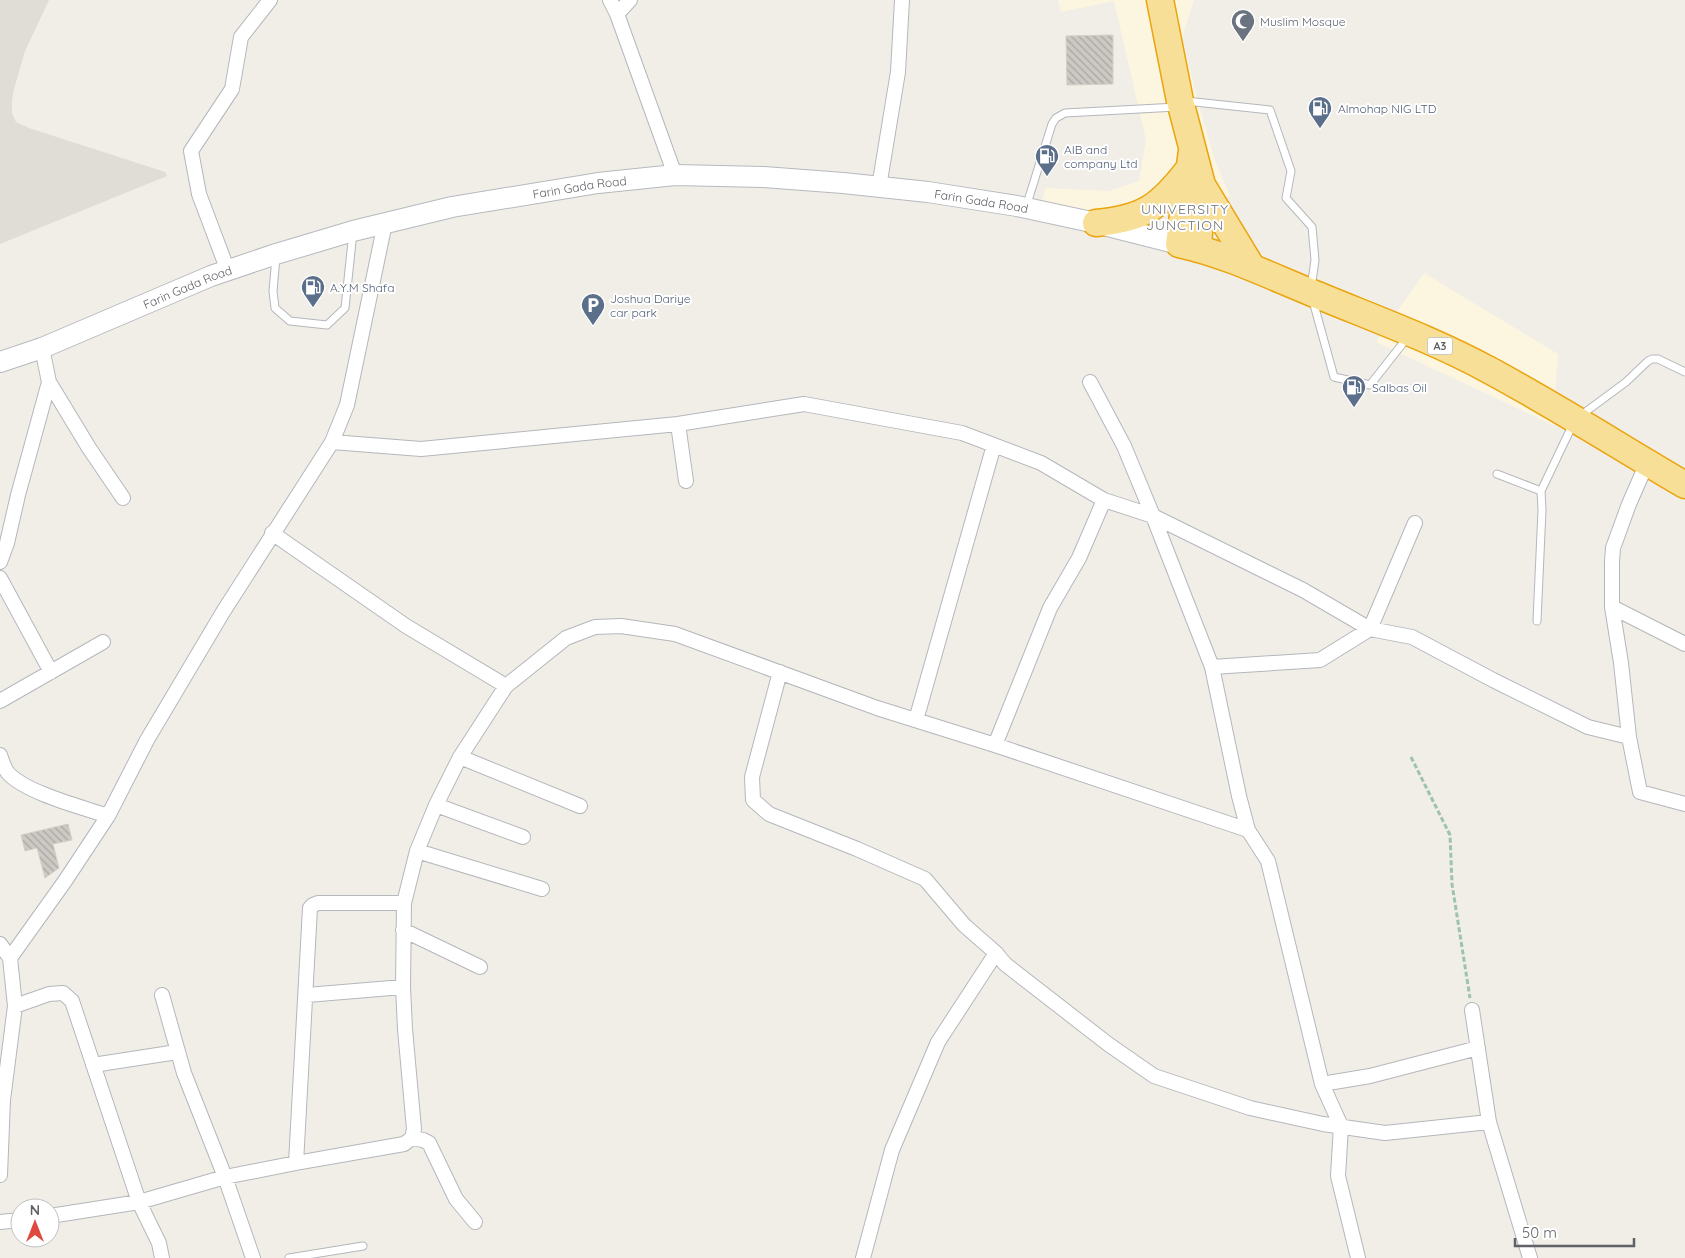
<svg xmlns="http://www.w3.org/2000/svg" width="1685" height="1258" viewBox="0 0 1685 1258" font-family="Quicksand,sans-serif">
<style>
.commercial{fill:#fcf6e0}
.education{fill:#e0ddd6}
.building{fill:url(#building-back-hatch);stroke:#d4d0c6}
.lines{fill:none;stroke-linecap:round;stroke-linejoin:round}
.lane-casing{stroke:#b4b7bb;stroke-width:9}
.street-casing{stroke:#b4b7bb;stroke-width:16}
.secondary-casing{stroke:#b6b9be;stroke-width:22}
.highway-casing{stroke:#eaa40d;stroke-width:29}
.path{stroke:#9dc4a9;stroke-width:3;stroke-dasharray:5 2.5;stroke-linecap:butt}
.lane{stroke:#fff;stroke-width:7}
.street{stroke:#fff;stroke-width:14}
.secondary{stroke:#fff;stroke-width:20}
.highway{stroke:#f7df97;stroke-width:26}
.labels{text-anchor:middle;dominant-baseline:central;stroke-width:4;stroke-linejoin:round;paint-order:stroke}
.shield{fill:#fff;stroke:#8f9195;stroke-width:1}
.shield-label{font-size:11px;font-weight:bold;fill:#5f6267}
.worship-label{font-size:12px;fill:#5b616d;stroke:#fff;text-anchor:start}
.service-label{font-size:12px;fill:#4e5e75;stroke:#fff;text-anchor:start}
.street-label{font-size:12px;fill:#5f6267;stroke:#fff}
.neighbourhood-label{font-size:14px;letter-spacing:1px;fill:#707479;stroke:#fff}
</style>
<defs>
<pattern id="building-back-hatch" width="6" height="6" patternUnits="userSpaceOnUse" patternTransform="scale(1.25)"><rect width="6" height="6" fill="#ccc9c4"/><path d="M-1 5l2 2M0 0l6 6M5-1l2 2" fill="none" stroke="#a9a7a3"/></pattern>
</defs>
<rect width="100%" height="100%" fill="#f0eee7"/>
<!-- commercial -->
<path class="commercial" d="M1058 0H1194L1182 37 1196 94 1214 158 1230 196 1106 216 1042 203 1045 188 1109 191 1139 181 1146 140 1114 1 1061 12Z
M1424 273 1558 354 1553 425 1376 342Z"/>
<!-- education -->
<path class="education" d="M0 0H49L25 51 14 89 12 100V113L16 122 29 128 156 169 165 172 167 176 0 244Z"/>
<!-- building -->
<path class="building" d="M1113 35V84L1067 85 1066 36Z
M68 824 72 840 53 844 59 868 45 878 37 848 25 851 21 835Z"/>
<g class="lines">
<!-- lane casing -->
<g class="lane-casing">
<path id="lane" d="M1186 101 1270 110 1291 171 1286 198 1312 227 1315 260 1311 288
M1026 207 1052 124 1056 118 1065 113 1177 107
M276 257 273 291 275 308 290 321 327 325 345 308 353 232
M1313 301 1334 377 1370 385 1407 338
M1580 416 1626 382 1648 361 1652 359H1658L1685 372
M1497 474 1541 491
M1537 621 1542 510 1541 491 1573 424
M289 1258 363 1246"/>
</g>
<!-- street casing -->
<g class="street-casing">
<path id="street" d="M610 0 617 14 675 175
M617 14 630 0
M879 187 898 72 902 0
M228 271 199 194 191 151 232 89 241 37 270 0
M42 348 49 382 89 448 123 498
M1090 382 1124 446 1153 516 1303 590 1370 629 1412 637 1493 680 1588 727 1629 737 1640 792 1685 804
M678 424 686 481
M332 442 421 449 678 424 804 404 962 433 1041 463 1104 500 1153 516 1212 667 1239 796 1248 830 1268 861 1322 1084 1341 1126 1338 1176 1358 1258
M0 562 7 543 18 495 49 382
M0 578 51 672
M1612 607 1685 644
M1212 667 1320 660 1370 629 1415 523
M780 672 752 777 753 800 769 814 857 849 925 879 964 925 996 953 1005 964 1108 1044 1154 1076 1250 1108 1323 1124 1385 1133 1489 1122 1530 1258
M506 686 566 638 595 627 621 626 675 634 877 708 995 745 1248 830
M0 701 103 642
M916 720 994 445
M1629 737 1621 663 1612 607V562L1613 548 1629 504 1647 463
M995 745 1050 608 1079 558 1104 500
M0 755C2 761 4 768 8 773 26 793 82 807 108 816
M460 757 580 806
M436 805 523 837
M417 851 542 889
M403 930 480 967
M0 944 10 958
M162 995 184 1073 225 1177 253 1258
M307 995 403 987
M15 1006 49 994 63 993 72 1001 139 1202 225 1177 296 1163 404 1144 412 1138 414 1129 405 1029 403 987 404 903 417 851 436 805 460 757 506 686 406 626 272 533
M1472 1010 1489 1122
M93 1065 177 1052
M1322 1084 1370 1076 1478 1048
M412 1138 423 1140 429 1143 456 1199 475 1222
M296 1163 310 908 313 905 318 903H404
M0 1175 3 1100 15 1006 10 958 65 881 108 816 147 740 223 612 332 442 347 405 385 223
M50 1216 139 1202 159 1243 162 1258
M0 1222 20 1220
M863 1258 892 1150 938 1042 996 953"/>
</g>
<!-- secondary casing -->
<g class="secondary-casing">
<g id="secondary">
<path id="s1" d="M0 362 42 348 211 276 276 254 353 231 452 207 598 183 675 175 764 177 843 183 928 192 1017 206 1096 223 1179 244"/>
</g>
</g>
<!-- highway casing -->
<g class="highway-casing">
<path id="highway" d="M1160 0 1180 101 1202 185 1251 266
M1192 151 1179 244C1225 254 1266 274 1310 292 1370 317 1432 339 1489 370 1556 406 1620 447 1685 485
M1096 223C1143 219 1160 207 1189 169
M1198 248 1202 185"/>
</g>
<!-- path -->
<path class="path" d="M1411 757 1450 835 1452 884 1470 998"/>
<!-- lane -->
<use href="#lane" class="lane"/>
<!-- street -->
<use href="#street" class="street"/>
<!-- secondary -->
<use href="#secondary" class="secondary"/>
<!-- highway -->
<use href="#highway" class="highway"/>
</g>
<!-- icons -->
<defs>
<g id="mosque-pin" transform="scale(1.25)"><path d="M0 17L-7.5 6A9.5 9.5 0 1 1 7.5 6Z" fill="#6b7280" stroke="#fff"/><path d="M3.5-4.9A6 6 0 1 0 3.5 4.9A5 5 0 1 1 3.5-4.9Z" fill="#fff"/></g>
<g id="fuel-pin" transform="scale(1.25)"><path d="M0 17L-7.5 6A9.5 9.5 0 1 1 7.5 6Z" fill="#5c6f8a" stroke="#fff"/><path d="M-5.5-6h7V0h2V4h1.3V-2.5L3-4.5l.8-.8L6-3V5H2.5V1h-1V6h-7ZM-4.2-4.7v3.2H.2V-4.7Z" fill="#fff"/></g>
<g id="parking-pin" transform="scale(1.25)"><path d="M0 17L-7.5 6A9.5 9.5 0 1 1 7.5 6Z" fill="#5c6f8a" stroke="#fff"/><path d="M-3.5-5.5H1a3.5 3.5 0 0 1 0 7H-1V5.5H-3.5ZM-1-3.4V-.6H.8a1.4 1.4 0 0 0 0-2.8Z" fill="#fff"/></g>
</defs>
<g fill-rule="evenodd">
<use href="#mosque-pin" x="1243" y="21"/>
<use href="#fuel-pin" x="1320" y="108"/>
<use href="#fuel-pin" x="1047" y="156"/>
<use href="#fuel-pin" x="313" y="287"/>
<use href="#parking-pin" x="593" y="305"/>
<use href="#fuel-pin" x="1354" y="387"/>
</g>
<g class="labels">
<!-- shield labels -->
<rect class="shield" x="1427.5" y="337.5" width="25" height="17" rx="4"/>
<g class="shield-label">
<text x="1440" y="346">A3</text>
</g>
<!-- worship labels -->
<g class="worship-label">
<text x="1260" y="21">Muslim Mosque</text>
</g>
<!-- service labels -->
<g class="service-label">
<text x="1338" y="108">Almohap NIG LTD</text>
<text x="1064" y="149">AIB and<tspan x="1064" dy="14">company Ltd</tspan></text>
<text x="330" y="287">A.Y.M Shafa</text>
<text x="610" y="298">Joshua Dariye<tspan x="610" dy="14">car park</tspan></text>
<text x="1372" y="387">Salbas Oil</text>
</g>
<!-- street labels -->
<g class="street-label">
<text stroke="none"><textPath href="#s1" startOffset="608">Farin Gada Road</textPath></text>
<text stroke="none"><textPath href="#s1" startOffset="1012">Farin Gada Road</textPath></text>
<text stroke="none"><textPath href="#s1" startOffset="202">Farin Gada Road</textPath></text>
</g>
<!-- neighbourhood labels -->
<g class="neighbourhood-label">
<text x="1185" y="209">UNIVERSITY<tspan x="1185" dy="16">JUNCTION</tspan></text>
</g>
</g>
<!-- north arrow -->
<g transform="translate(35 1223)"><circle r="24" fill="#ffffff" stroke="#bfc0c2"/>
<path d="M0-4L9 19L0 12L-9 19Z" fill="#e0493d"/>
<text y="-8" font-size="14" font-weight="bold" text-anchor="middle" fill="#5f6267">N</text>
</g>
<!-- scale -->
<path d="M1515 1238v8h119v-8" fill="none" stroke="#5f6267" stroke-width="2.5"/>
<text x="1522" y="1238" font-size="15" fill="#5f6267" stroke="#ffffff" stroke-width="4" paint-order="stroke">50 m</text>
</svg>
